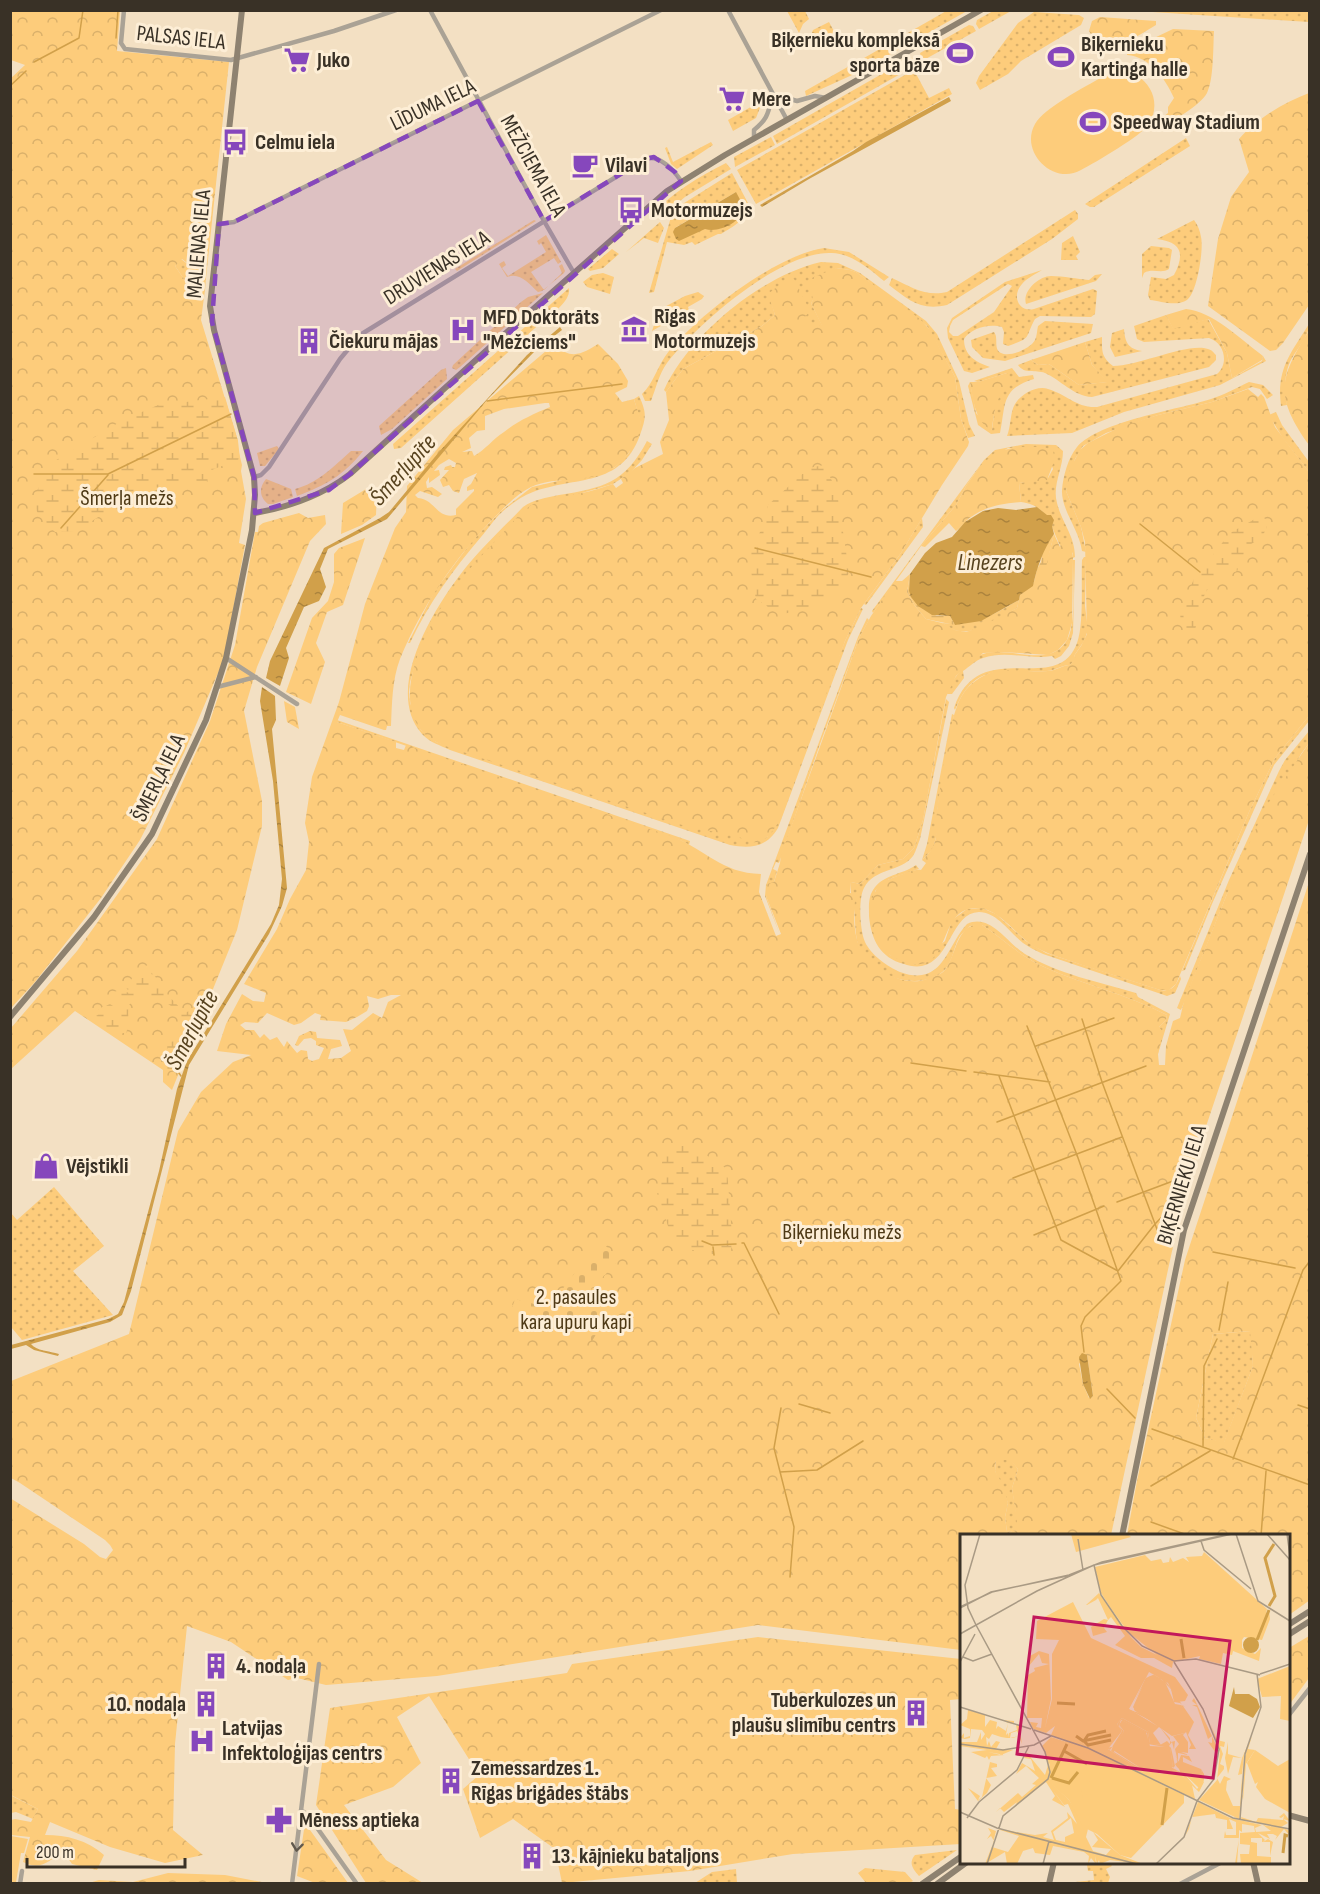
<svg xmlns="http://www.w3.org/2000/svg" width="1320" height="1894" viewBox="0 0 1320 1894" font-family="'Sofia Sans Condensed',sans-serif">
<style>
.green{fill:url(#green-dots);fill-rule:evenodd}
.forest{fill:url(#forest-crowns);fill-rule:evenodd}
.wetland{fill:url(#wetland-marsh)}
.cemetery{fill:url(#cemetery-stones)}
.pitch{fill:#fdcc7b}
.water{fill:url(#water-ripples)}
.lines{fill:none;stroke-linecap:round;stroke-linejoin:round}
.stream{stroke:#d1a04a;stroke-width:1.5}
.street{stroke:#aaa295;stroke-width:4.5}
.secondary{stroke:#8e8270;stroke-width:6}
.oneway{stroke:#61594d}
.marked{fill:#8647bc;fill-opacity:0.2;stroke:#8647bc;stroke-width:4.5;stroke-dasharray:12 8;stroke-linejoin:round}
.labels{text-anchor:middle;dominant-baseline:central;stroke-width:6;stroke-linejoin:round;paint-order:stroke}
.street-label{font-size:22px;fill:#393126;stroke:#fdeed6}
.poi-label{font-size:22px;font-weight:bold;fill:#393126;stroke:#fdeed6;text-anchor:start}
.park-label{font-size:22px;fill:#4e3915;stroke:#fdeed6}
.water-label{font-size:24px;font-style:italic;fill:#58431f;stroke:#fdeed6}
.inset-river{fill:none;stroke:#d1a04a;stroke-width:3}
.inset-road{fill:none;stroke:#a99a84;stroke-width:1.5}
.view{fill:#c2185b;fill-opacity:0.15;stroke:#c2185b;stroke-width:3}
.inset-edge{fill:none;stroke:#393126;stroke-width:3}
</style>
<defs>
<pattern id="green-dots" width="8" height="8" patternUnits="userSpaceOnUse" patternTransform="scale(1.5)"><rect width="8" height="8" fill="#fdcc7b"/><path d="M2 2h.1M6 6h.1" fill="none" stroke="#dab06a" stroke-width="1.8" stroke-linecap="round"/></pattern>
<pattern id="forest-crowns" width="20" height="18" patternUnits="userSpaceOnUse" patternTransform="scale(1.5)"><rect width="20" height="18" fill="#fdcc7b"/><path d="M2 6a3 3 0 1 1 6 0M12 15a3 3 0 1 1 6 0" fill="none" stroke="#dab06a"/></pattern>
<pattern id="wetland-marsh" width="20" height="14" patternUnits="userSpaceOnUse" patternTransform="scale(1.5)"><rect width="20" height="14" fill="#fdcc7b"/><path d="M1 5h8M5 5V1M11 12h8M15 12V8" fill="none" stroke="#dab06a"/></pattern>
<pattern id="cemetery-stones" width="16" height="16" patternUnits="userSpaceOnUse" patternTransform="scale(1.5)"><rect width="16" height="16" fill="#fdcc7b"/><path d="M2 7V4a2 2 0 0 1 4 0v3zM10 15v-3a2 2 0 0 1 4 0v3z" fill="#dab06a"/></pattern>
<pattern id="water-ripples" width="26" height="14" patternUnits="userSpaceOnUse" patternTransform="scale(1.5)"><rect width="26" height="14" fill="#d1a04a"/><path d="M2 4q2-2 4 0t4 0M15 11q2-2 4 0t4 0" fill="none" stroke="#ab833d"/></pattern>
</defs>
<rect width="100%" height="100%" fill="#f3e0c3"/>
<!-- green -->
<path class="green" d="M948 10 967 11 873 64H868L864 58Z
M787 11H805L809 19 803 24 799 33Z
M993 11H1011L979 29 976 24 977 20Z
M1137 11H1309V22Z
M1034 12 1079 15 1084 18 1081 25 1021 61 1008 74 980 90 976 83 979 76 1018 23Z
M829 22 835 33 819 41 813 40 811 35 813 30Z
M969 25 973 26 976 31 922 61 920 53Z
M914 58 918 64 777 144 773 136 908 59Z
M860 60 863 66 861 71 806 96 805 91Z
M919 67 915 72 929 98 949 88 952 94 756 204 737 170Z
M763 100 756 118 733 131 728 120Z
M771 137 775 145 735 167 734 157Z
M1186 138 1190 146 1094 207H1090L1085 204Z
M711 142 713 145 677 169 671 164 665 148 667 147 673 162Z
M726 163 731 169 685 197 661 217 652 215C672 192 699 177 726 163Z
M732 173 749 205C745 221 734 226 721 234H718L695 245 692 242 684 245 667 242 654 292 649 293 673 210ZM736 192 720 229 675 228 678 226Z
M1075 210 1078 214V219L1052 239 947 305C920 311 909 300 889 285L892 278C911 287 926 297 947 292Z
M534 220 536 221 457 271 455 269Z
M1194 220C1198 225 1200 231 1201 237 1204 249 1197 293 1187 300 1177 307 1160 301 1150 300L1148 295 1151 277 1166 279 1174 275C1185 254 1182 242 1157 239Z
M660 222 664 228 658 243 644 238 626 252Z
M546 235 561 262 558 264 554 258 531 272 544 290 562 273 559 266 562 264 565 271 564 273 542 291 538 292C528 283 520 272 507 277L499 264 504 261 506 265 502 268 508 276 546 252 541 243 539 245 537 241Z
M1073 236 1080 252 1076 256 1078 260H1061L1062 243Z
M1151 246 1169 248 1172 250 1169 269C1162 274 1152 268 1144 273L1142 278V254Z
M824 248 849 252 889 277 884 281C869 269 853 254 832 253 782 250 697 324 667 363 659 374 656 388 651 401H645L642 394C654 383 658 364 669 351 700 314 776 255 824 248Z
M612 249 619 254 603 268 590 271 588 269Z
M181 259 206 278 205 290 192 291 175 266Z
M821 262 838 263 860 273 926 321 937 334 959 381 969 424 975 436 968 438 961 419 955 377 927 326 856 272 850 270 836 268 811 303 823 327 804 322V318L769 294 775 315 762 326 683 369 666 392 664 390C689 335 762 275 821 262Z
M1042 270C1036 274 1027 278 1022 284 1011 296 1019 313 1034 309L1093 289 1097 291 1095 314 1091 317 1040 316 1035 319C1024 339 1033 337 1008 346L1003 344 1004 332 1002 327C989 323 971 328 964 339 964 356 976 362 990 367L972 373 964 371 948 338 947 328 952 318 1005 282ZM1008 284 1012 286 994 312 958 336H953L949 332 950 326 953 320Z
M603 273 614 277 610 294 587 287 583 282 592 275Z
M1102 274 1096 281 1026 304C1022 291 1039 276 1051 276 1064 276 1077 279 1089 280L1095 275Z
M569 288C571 301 554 312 544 320L401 448 394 449 393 444Z
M698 292 704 296 702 299 688 307 689 310 652 331 654 325 667 317 657 314V311L685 296Z
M543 293 460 367 456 370 452 368 453 365 521 302 528 297Z
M1166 315 1173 328 1208 319 1227 353 1232 378 1262 361 1263 356 1266 361 1220 385 1124 412 1072 433 1007 436C1011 427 1010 412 1015 404 1021 394 1037 385 1048 389 1066 394 1076 408 1097 407L1217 374C1229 364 1225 343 1209 338L1144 342 1137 339 1134 326Z
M1045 321 1093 324 1091 333 1005 361 983 358 972 347 971 340 994 332C999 338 993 349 1001 353 1010 358 1031 348 1035 340 1037 336 1037 330 1038 326Z
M1309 324C1309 337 1298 347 1292 358 1284 372 1284 390 1287 405L1281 406C1276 369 1291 353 1309 324Z
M1124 329C1125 342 1128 349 1142 351L1115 357 1110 347 1112 333Z
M1102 337C1102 351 1101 357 1113 366 1139 366 1188 342 1208 349 1212 350 1213 352 1216 355V360L1209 367 1092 397C1073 396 1061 380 1045 373 1035 369 1025 375 1018 365L1031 360 1038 365 1049 364 1079 385 1107 382 1092 365 1085 342Z
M446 368 447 379 392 429 381 435 379 426 441 370Z
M1012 368 1019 377 1033 375 1034 379C1000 389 1006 406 1000 433L991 434 978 425 968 386 970 382 976 413 992 430 995 406 1007 373 978 382 974 381Z
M1249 382 1263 385 1273 395 1267 399 1260 389 1252 387 1212 402 1158 415 1106 433 1083 446 1075 459 1066 491 1081 527 1086 552 1082 551C1079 529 1061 510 1062 490 1063 476 1068 458 1077 447 1100 421 1177 410 1211 399 1224 395 1236 388 1249 382Z
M639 396C647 413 646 418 640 435 621 488 575 476 533 492 522 496 511 504 502 512 494 519 488 529 481 537 452 571 429 603 410 643H408L434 592 472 541 501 511 532 487 614 468 629 453 641 424 634 399Z
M1276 412 1282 425 1309 462V472L1282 437 1269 415Z
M647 441 652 444 642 460 630 473 613 484 582 493 439 611 418 655 410 682 409 692 410 703 421 730 436 742 756 841 767 837 845 641 861 608 863 609 848 640 778 828C767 847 751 849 730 845L450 750C440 745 430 743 422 734 383 690 434 608 463 571 481 548 503 528 523 507 534 499 546 498 559 495 603 488 625 483 647 441Z
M1026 444 1056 445 1063 451C1063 469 1052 485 1057 503 1062 523 1075 536 1075 557L1073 558V553L1061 547C1050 527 1050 506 1021 502L1019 483 1048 478 1053 469 1044 447 1008 448 980 466 966 486 956 505 921 546 873 613 872 611 984 460 995 450Z
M277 446 279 449 265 466H260L257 453Z
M351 451H363C343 476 326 485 297 496L295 489C318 483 333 467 351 451Z
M266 479 291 489 293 497 273 504H268C259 497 259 487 266 479Z
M922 518 923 527 866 605 864 604 901 553Z
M1084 557H1086L1085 606 1088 630 1084 641 1074 656 1077 658 1070 665C1061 665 1055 671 1047 671 1005 674 975 660 955 710L954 708C979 634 1057 698 1077 643 1084 624 1081 583 1082 560Z
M1073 560H1075L1073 633 1069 646 1061 656 1055 659 1052 656C1029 660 1006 650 983 658 976 660 969 667 963 671L964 678 952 694H947C951 681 958 673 968 664 972 660 977 656 983 654 1010 645 1052 671 1068 638 1076 623 1073 578 1073 560Z
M1019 600 1017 608C1001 617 975 637 955 630 951 629 946 626 942 623 974 627 993 615 1019 600Z
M867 618 869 620 859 638 820 744 779 863 776 862 773 869 777 871 774 882 766 896 780 935 765 896 766 885 858 637Z
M946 699 949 702 920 839C918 844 916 851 913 856 901 872 874 868 864 888 858 899 860 931 865 942 871 955 888 967 900 972 943 988 947 945 967 924 990 913 1006 942 1025 954 1058 974 1099 982 1136 993L1138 997 1170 1014 1158 1054 1159 1027 1166 1020 1167 1015C1127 994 1083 985 1042 966 1020 956 1002 938 982 925L970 926C967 929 963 932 960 936 953 947 953 965 941 973 919 989 882 979 865 959 854 945 856 925 854 909 852 899 850 892 851 882L860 884 878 865 903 859 914 848 923 820Z
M952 714 954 715 937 811V833L933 849 922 860 927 844Z
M1309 716V721L1274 765 1212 904 1185 970 1182 971 1249 812 1275 758Z
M337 720 690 841 689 845 682 841 337 722Z
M1309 731V743L1301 754 1227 894 1181 1010 1177 1008 1229 880 1279 771 1285 760Z
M916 865 919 869 889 879 875 891 881 947 890 955 916 964 945 941 952 920 967 909 982 908 996 914 1026 941 1046 953 1160 990C1171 992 1176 986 1180 976L1181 979 1175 993 1167 996 1043 954C1036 951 1029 947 1023 943 1010 933 997 912 979 912 951 913 951 960 922 966 916 967 909 966 904 964 880 958 871 939 869 916 869 907 868 898 873 890 883 874 902 875 916 865Z
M54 1187 104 1246 73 1271 113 1315 22 1340 11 1327V1213L17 1220Z
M1251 1331 1253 1366 1224 1443 1205 1438 1196 1418 1213 1334Z
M996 1460H1011L1018 1469 1012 1488 1019 1530 1007 1532 1005 1517 1008 1503 995 1471Z
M10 1795 38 1809 33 1819 16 1812 11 1813Z
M957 1850 919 1876C913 1869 908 1863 915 1855Z
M1110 1863 1112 1866 1106 1869 1110 1877 1108 1883H1066L1094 1880 1093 1871H1088L1087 1865Z
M736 1869 737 1883H695L712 1872Z"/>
<!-- forest -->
<path class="forest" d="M11 11H120L117 51 229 62 206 278 182 259 175 266 192 291 205 290 201 320 238 441V449L242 465 241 471 246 499 239 543 245 545 224 659 184 753 140 840 101 898 35 982 11 1008 10 79 25 65 11 60Z
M1100 17 1156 21V25L1111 52 1103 54 1089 31 1092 21Z
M1173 29 1214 31C1213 48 1214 78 1207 93 1200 106 1171 122 1158 128L1154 127V124L1168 113V107L1174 98C1165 78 1150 57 1127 55V51Z
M1309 93V305L1283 343 1276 350 1270 351 1208 306 1218 239 1231 197 1249 172 1239 139C1256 119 1285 102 1309 93Z
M836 268 850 270 856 272 920 319 930 330 955 377 961 419 969 442 968 446 942 485 901 553 861 608 845 641 782 816C775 828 765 847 748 841 745 840 742 838 739 837L682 825 448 747C441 744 434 742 428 737 381 698 437 607 466 573 477 560 489 548 500 536 509 527 516 517 526 509 542 496 563 498 582 493 592 491 603 487 613 484L616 488 623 483 621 479 635 468 663 454 660 442 669 420 666 392 683 369 762 326 775 315 768 294 787 279H794L810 311 804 318V321L822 326 811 303 813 300 809 279Z
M1186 309C1212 311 1242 340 1263 356L1262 360 1232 378 1227 353 1209 319 1173 329 1166 315Z
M1309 331H1310L1309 445C1275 397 1278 379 1309 331Z
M560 339H569L565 352C577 358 588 350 598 344L618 364 628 381 627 387 615 393 622 402 634 399C636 407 641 418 641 425 639 441 627 458 615 467 591 485 557 475 531 487 515 495 502 510 490 522 452 562 421 608 400 659 392 680 392 704 391 726H387L386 730H384L340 715 337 722 396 742V748L404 750 406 745 673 837C707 850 721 873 761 874L759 892 776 936 781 934 766 896 767 884 774 882 780 863 781 855 859 638 871 616 895 581H902L910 574 907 592 915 606 926 619 942 623 955 630 966 632 978 628 1017 608 1020 595C1044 578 1047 562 1054 534L1060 547 1062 543 1071 540 1073 558 1072 623 1067 640 1058 650 1048 655 1004 652 983 653 956 676 946 697 923 820 914 848 903 859 878 865 860 884 851 882 850 893 856 894C853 913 853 931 860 949 865 962 876 968 887 974 899 980 914 984 927 979 932 977 940 975 944 971 957 956 956 921 982 925 1002 938 1020 956 1042 966 1083 985 1127 994 1167 1015L1166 1020 1159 1027 1163 1032 1158 1054 1159 1065H1165L1166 1046 1173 1021 1180 1018 1184 1001 1227 894 1265 808 1309 743V820L1186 1186 1111 1535 962 1536 961 1650 758 1625 437 1676 326 1685 297 1678 288 1680 231 1642 187 1626 175 1744 173 1830 203 1855 165 1863 110 1847 50 1822 45 1835C67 1835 87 1840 104 1855L97 1870 72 1864 63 1851C49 1861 41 1871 23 1862L30 1837 11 1835V1820L15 1819 31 1822 38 1809 11 1795 10 1498 84 1544 100 1557 106 1559 113 1550 110 1545 105 1540 20 1483 11 1478V1381L129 1334 178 1131 201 1092 233 1062 251 1055 217 1051 226 1024 242 994 253 1001 264 1002 266 993 244 984 277 929 290 899 306 870 309 842 305 823 312 777 339 702 365 604 395 528 406 512 407 486 453 430ZM545 403H549L550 407C533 414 518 421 504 432 493 439 485 450 474 456L472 451 462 452 471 448 469 438 477 431 485 430V416L504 409ZM449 459 456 463 455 467H452L451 465 445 467 444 470H449L440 480 443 487 449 485 453 491 459 493 464 479 477 473 471 484 467 487V491L474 489V491L456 509V515C437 520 435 499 418 498L415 495 420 491 438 497 442 494 432 487 427 488 426 482 429 477V483L440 475 439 470 434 471 439 465ZM391 995H401L388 1002 382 1018 373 1013 352 1030 343 1029 351 1051 341 1058 328 1059 331 1049 342 1046 340 1040 317 1038 316 1032 310 1031 299 1036 295 1045 298 1046 304 1039 311 1038 316 1041V1045L324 1048 319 1059 312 1061 308 1059 307 1051 301 1050 297 1053 287 1041 284 1047 277 1037 270 1040 264 1034 260 1038 254 1030H246L240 1025 245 1022 258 1023 267 1013 294 1025 301 1023 315 1013 321 1015 320 1020 346 1022 357 1017 367 1011 369 1006 367 996 378 999ZM1087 1355 1093 1396 1091 1398H1089L1083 1384 1079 1364ZM996 1460H1010L1018 1469 1012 1488 1018 1530 1007 1532 1005 1517 1008 1503 1003 1485 995 1471Z
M1085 342 1092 365 1108 382 1079 385 1049 364 1038 365 1031 360Z
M1007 373 1011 380C997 395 994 410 992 430 975 423 973 399 970 382H978Z
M1248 389 1258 397 1261 394 1264 397 1275 427 1309 472V716L1275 758 1249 812 1176 984 1169 990H1160C1134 982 1108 973 1082 965 1066 959 1049 955 1035 947 1016 936 1000 908 976 908 936 908 953 977 906 962 896 959 885 954 879 945 869 930 866 899 880 885 886 879 893 878 900 875 907 873 915 869 921 870L926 863 922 860C941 844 935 832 937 810 941 784 949 714 963 694 970 683 981 676 993 672 1010 667 1030 673 1048 671 1056 671 1062 665 1070 665L1076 658 1074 656 1081 646 1087 634 1085 542 1081 527 1066 491 1070 469 1080 450 1088 443 1120 427 1158 415 1212 402Z
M1016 447H1044L1053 451 1055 459 1047 480 1019 483 1021 502C1002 504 986 506 971 517 965 521 962 527 956 531L949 523 925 547 921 546 956 505 966 486 980 466 996 452Z
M371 486 377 491 376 515 362 525 341 534 343 503Z
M299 513 308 518 325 515 326 524 310 541 257 667 244 711 262 801V826L237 930 172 1090 163 1082V1070L75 1011 11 1069V1028L77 951 157 839 210 721 235 645 255 532H258L259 526 263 523Z
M365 538 343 605 327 612 316 643 325 662 311 704 286 692 312 618 328 601 334 582V554L339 548Z
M284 701 295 707 299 729 287 722Z
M1309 882 1310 1600 1289 1615 1288 1536 1127 1535 1137 1481 1185 1260ZM1250 1331 1253 1366 1224 1442 1205 1438 1196 1418 1213 1334Z
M1309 1636V1678L1289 1705V1648Z
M758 1637 961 1659V1699L950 1700 955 1809 961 1810V1844L793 1854 690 1871 562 1883 555 1849 513 1819 480 1838 463 1789 479 1775 429 1696 397 1717 421 1763 393 1787 344 1805 386 1860 423 1883H366L316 1805 330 1708 567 1673 572 1664Z
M305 1823 348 1883H315L297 1876Z
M865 1868 905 1872 913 1881 909 1883H866L858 1873Z
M168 1873 225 1875 267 1883H89L99 1880 133 1882Z"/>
<!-- wetland -->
<path class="wetland" d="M225 397 238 441 240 459 209 471 206 485 182 482 154 488 111 509 76 531 55 532 38 514 33 501 48 465 123 420 163 403 186 402Z
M824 465 837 491 849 572 844 585 825 603 780 615 756 599 751 573V546L762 529 768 505 809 468Z
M1262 515 1268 523C1265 537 1257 541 1244 548V554L1237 571C1201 584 1204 595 1195 630L1188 631 1181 626 1180 611 1194 579 1230 533Z
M1054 534 1046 567 1033 586 1037 569 1041 562 1043 550Z
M910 574 909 591 923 609 937 616H950L955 625 926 619 915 606 907 592Z
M148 965 149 970 158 980V985L185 1013 189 1011 194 1021 176 1054 173 1056 177 1070 168 1071 165 1057 168 1050 167 1044 169 1042 177 1041C178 1036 184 1029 183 1023 180 1004 143 987 129 1005L127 1033H116L114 1036 106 1031 105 1022 96 1016 101 1013 98 1009 110 1004 116 1008 119 1007V1001L113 992 121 990 129 993V990L124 988 125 985 128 984 133 977 136 976 135 970Z
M665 1145 692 1146 727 1169 732 1236 731 1252 727 1257 678 1247 670 1232 657 1193Z"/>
<!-- cemetery -->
<path class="cemetery" d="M602 1241 618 1261 591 1290 606 1318 592 1341 512 1308 515 1299 549 1308 569 1280Z"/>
<!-- pitch -->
<path class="pitch" d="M1120 71C1133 72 1143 77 1150 89 1156 99 1156 113 1149 124 1141 136 1096 162 1081 170 1054 186 1019 152 1035 124 1044 108 1085 87 1102 77L1109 73Z
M11 1836 28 1839 24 1853H21L16 1882H11Z"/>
<!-- water -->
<path class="water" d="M949 97 951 101 809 179 762 207 760 205 853 151 866 142Z
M736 192 745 209C739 223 719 233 705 229L679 241 676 239 673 232 675 228Z
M560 327 562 330 535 351 488 399 387 519 328 549 320 569 326 587 319 601 304 607 286 648 289 658 280 686 266 678 270 661 324 548 380 518 389 512 439 452 527 355Z
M1037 507 1047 515H1051L1054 520 1052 526 1054 534C1043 550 1037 567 1033 586L1020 595 1019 600 981 621 955 625 950 616 932 615 918 606 911 597 909 591 910 574 925 553 936 543 952 537 965 522 983 511 998 508 1016 510Z
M262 687 275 696 276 720 272 729 287 888 282 906 269 934 189 1065 131 1291 122 1315 110 1322 31 1344C36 1351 50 1351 59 1354L58 1356 34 1350 26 1345 11 1349V1345L108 1319 118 1314 124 1302 159 1171 177 1089 187 1061 271 924 279 905 282 879 273 781 260 701Z
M1082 1353 1087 1355 1093 1396 1090 1399 1083 1384 1079 1357Z"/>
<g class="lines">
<!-- stream -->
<path class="stream" d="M116 38 118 10
M34 62 79 38 83 10
M10 86 26 71
M1309 378 1310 379
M487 401 622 384
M34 474H108L231 414
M1140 524 1200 572
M61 528 108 475
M755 548 871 577
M1082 1019 1102 1082 1161 1240
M1027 1026 1077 1155 1121 1281 1085 1317 1081 1326 1084 1352
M1036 1046 1114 1018
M911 1063 966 1071
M177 1070 181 1076
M974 1072 1050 1082
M999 1076 1061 1240 1118 1271 1155 1224 1181 1197
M997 1122 1146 1066
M1013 1178 1122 1137
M1117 1202 1181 1178
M1034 1235 1104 1206
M702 1241 712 1245 736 1244
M742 1243H744L779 1314
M713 1247 714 1255
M1213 1252 1295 1268
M1219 1330 1228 1282
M1107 1389 1135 1418
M799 1404 830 1413
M1298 1405 1310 1409
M781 1408 774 1448 794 1527 790 1577
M1152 1429 1310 1485
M1203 1447 1204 1366 1217 1339
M1233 1459 1303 1270 1310 1261
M780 1472 817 1470 863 1441
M1151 1486 1210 1451
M1151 1522 1190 1536
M1261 1536 1266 1471
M1288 1568H1289"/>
<!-- street -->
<path class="street" d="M124 10 121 43 125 49 231 60 334 31 396 10
M430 10 544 221 574 273
M728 10 787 120
M773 94 797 101 815 96 826 98
M754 139V130C769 118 768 112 773 94
M219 224 234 222 661 10
M254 477 261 475 269 467 340 359 360 335 645 159C659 154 674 170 681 181
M226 658 297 704
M217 687 256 677
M1288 1716 1310 1688
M301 1810 308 1815 357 1884
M20 1884 22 1871
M292 1884 319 1664
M1180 1884 1222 1862"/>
<!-- secondary -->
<path class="secondary" d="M255 513C289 507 323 495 350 474L498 340 667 191 725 155 981 10
M10 1017 94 917 152 834 206 720 226 658 252 530 255 495 254 477 214 330 210 306 242 10
M1122 1536 1184 1230 1310 854
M1288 1625 1310 1611
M1288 1635 1310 1621
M1288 1815 1310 1821
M1253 1862 1258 1884
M922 1884 962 1856
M937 1884 967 1862
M1049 1884 1054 1862"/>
</g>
<!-- one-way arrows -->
<defs><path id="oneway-chevron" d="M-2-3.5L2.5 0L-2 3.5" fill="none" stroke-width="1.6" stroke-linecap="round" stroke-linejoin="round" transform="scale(1.5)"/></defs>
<use class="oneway" href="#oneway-chevron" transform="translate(297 1847) rotate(97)"/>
<!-- marked area -->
<path class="marked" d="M478 101 544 221 645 159 654 157 675 172 681 181 350 474 329 490 255 513 254 477 212 322 219 224 234 222Z"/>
<!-- icons -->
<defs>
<g id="stadium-bare" transform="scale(2.07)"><path d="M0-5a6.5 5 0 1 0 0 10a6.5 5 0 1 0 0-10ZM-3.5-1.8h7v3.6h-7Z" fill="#8647bc" stroke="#fdeed6" stroke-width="2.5" paint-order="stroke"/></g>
<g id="supermarket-bare" transform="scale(2.07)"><path d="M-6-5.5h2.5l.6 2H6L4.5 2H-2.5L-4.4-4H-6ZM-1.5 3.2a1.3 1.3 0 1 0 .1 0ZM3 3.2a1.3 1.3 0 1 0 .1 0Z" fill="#8647bc" stroke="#fdeed6" stroke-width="2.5" paint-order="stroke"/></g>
<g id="bus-bare" transform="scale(2.07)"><path d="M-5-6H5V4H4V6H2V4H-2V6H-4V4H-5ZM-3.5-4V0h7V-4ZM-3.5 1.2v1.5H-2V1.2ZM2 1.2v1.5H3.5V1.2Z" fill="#8647bc" stroke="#fdeed6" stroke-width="2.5" paint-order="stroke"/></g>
<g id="cafe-bare" transform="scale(2.07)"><path d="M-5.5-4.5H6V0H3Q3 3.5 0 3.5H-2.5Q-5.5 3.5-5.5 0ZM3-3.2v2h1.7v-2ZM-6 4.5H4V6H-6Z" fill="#8647bc" stroke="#fdeed6" stroke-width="2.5" paint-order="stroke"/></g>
<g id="museum-bare" transform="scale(2.07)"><path d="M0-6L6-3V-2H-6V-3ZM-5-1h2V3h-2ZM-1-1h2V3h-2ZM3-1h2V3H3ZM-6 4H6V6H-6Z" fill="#8647bc" stroke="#fdeed6" stroke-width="2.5" paint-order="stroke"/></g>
<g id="hospital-bare" transform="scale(2.07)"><path d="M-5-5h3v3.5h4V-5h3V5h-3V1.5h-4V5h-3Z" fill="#8647bc" stroke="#fdeed6" stroke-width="2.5" paint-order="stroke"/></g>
<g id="building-bare" transform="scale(2.07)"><path d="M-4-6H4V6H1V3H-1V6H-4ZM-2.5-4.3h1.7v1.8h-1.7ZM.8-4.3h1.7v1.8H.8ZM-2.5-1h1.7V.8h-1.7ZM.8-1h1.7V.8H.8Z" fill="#8647bc" stroke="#fdeed6" stroke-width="2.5" paint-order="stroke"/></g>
<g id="shop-bare" transform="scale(2.07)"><path d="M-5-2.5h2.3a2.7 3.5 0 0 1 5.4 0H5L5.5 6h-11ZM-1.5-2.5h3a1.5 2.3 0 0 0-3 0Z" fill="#8647bc" stroke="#fdeed6" stroke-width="2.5" paint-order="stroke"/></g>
<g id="pharmacy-bare" transform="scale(2.07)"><path d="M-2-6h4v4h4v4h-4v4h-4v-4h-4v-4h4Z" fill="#8647bc" stroke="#fdeed6" stroke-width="2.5" paint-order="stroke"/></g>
</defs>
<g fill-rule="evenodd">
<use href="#stadium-bare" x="960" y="53"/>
<use href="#stadium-bare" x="1061" y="57"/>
<use href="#supermarket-bare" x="297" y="60"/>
<use href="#supermarket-bare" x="732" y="99"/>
<use href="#stadium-bare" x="1093" y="122"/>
<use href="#bus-bare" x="235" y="142"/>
<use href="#cafe-bare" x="585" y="165"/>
<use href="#bus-bare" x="631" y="210"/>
<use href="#museum-bare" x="634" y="329"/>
<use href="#hospital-bare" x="463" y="330"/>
<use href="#building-bare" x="309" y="341"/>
<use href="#shop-bare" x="46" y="1166"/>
<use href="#building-bare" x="216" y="1666"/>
<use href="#building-bare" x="206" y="1704"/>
<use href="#building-bare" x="916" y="1713"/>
<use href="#hospital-bare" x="202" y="1741"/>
<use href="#building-bare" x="451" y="1781"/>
<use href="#pharmacy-bare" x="279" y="1820"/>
<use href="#building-bare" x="532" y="1856"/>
</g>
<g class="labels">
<!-- street labels -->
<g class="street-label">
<text transform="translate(181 38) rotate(6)">PALSAS IELA</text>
<text transform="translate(433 105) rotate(-26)">LĪDUMA IELA</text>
<text transform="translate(533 166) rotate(61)">MEŽCIEMA IELA</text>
<text transform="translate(199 244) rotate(-85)">MALIENAS IELA</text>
<text transform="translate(437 268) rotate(-32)">DRUVIENAS IELA</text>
<text transform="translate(159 778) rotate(-64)">ŠMERĻA IELA</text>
<text transform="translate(1182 1185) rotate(-73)">BIĶERNIEKU IELA</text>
</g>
<!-- poi labels -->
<g class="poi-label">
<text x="940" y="40" text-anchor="end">Biķernieku kompleksā<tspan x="940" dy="25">sporta bāze</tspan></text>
<text x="1081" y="44">Biķernieku<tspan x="1081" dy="25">Kartinga halle</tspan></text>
<text x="317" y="60">Juko</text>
<text x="752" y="99">Mere</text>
<text x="1113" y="122">Speedway Stadium</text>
<text x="255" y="142">Celmu iela</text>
<text x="605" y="165">Vilavi</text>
<text x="651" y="210">Motormuzejs</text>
<text x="654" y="316">Rīgas<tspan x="654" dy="25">Motormuzejs</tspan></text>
<text x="483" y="317">MFD Doktorāts<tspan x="483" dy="25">"Mežciems"</tspan></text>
<text x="329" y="341">Čiekuru mājas</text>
<text x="66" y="1166">Vējstikli</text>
<text x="236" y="1666">4. nodaļa</text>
<text x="896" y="1700" text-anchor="end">Tuberkulozes un<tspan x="896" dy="25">plaušu slimību centrs</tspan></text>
<text x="186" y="1704" text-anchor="end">10. nodaļa</text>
<text x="222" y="1728">Latvijas<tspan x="222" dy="25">Infektoloģijas centrs</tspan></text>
<text x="471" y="1768">Zemessardzes 1.<tspan x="471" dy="25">Rīgas brigādes štābs</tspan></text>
<text x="299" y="1820">Mēness aptieka</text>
<text x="552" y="1856">13. kājnieku bataljons</text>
</g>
<!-- park labels -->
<g class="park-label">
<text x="127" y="498">Šmerļa mežs</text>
<text x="842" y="1232">Biķernieku mežs</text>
<text x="576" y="1297">2. pasaules<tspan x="576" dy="25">kara upuru kapi</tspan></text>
</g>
<!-- water labels -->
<g class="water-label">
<text transform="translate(403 470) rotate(-48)">Šmerļupīte</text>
<text x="990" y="562">Linezers</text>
<text transform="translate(192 1030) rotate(-62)">Šmerļupīte</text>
</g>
</g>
<!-- overview -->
<g transform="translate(960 1534)">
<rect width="330" height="330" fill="#f3e0c3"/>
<path d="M144 85 148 86 144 94 147 98 133 102 131 93ZM191 133 186 144 193 141 205 146 234 188 228 201 236 215H229L231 211 226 198 223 201 228 208V219L221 218 229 221 218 219V229L221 221 229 222 232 228 223 223 222 228 216 230 237 255 244 247 241 235 244 240V248L239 258 216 236 194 241 183 238 151 217 153 212 150 216 146 214 152 213 162 197 157 190 162 184 188 198 190 209 200 211 207 207 210 210V204L196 189 169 176 168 175 176 178 173 173 182 153 174 168ZM201 145 211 155 214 168 220 169 225 173 221 171 228 184 226 188 231 187 225 199 213 202 219 210 215 215 218 229 214 216 215 207 211 208 196 188 175 177ZM161 186 187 199 188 210 210 214 213 234 215 232 212 218 211 214 209 212 212 208 220 238 211 233 200 239 185 237 154 218 164 197 159 192ZM234 164 258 215 251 247 256 219 248 208 252 209V202L248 205 237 173 232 171H237L232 167ZM5 175 25 181V193L30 186 37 188 36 195 38 192 46 197 48 189 42 186 54 187V190L48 189 46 201 48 199 49 203V199L57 196 56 191 59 192 62 210 57 197 51 199 50 204 59 202 53 204H47L41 203 32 200 29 205 26 203 27 212 29 207 31 213 36 207 40 208 36 215 53 216 41 221 28 218 45 221 31 222 29 226 27 222 25 224 11 218 27 216 0 212V208H17L21 198V206L25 200 22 196 11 195 10 204 5 205 0 204 4 199V204L10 202V195L0 191 7 185 8 176ZM260 183 250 189 257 206 265 208 264 213 260 212 263 220 260 230 264 232V235L257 244 260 250 264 242 271 245 267 247 266 256 273 272H280L282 243V262L283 260 284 226 287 215 284 221 282 240 278 241 282 224 273 223 268 240 265 224 268 208V220L282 224 292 202 288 215 295 216 286 230 283 266 282 262 279 285 239 266 257 246 260 218 250 189ZM80 209 89 228 91 240 89 247 109 266 128 295 126 303 133 317 146 321 151 315 132 313 138 306 133 298 160 321 183 330 150 326 140 330 139 326 137 330 135 322 136 330 131 324 128 330 129 322 124 318 93 312 90 321 75 319 73 314 63 317 57 330H47L45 318 25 330 34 307 31 302 27 305 31 299 28 294 36 297 32 313 48 318 59 302 37 295 75 301 88 299 83 303 94 306 91 297 108 284 107 278 117 290 108 270 104 271 92 255 105 273 92 266 95 262 86 248 55 272 57 268 44 278 40 274 36 278 58 259 62 263 76 251 72 250 79 244 66 232 56 240 62 229 75 237 71 225 64 224 67 219 85 241 88 231 89 239 88 227ZM111 284 114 299 105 303V308L96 306 93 298ZM30 228 37 230V233L31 234 37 242 26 244 31 251 27 259 18 267 8 254 20 262 18 266 22 263ZM238 268 270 284 302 291 295 294 296 298 311 297 303 291 322 294 282 286 281 283 296 288 298 284 323 286 324 282 321 284 319 283 324 279 330 287 323 285 328 289 321 293 330 297V302L324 295 315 306 317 302 313 300H307L310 305 298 299 305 306 303 308 308 305 313 308 310 322V308H302V304H291V308L297 309V322L311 323V330H281L280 320H289L290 311 280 310V299L295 298 294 292 282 290V298L279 296V302L277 330H275L279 304H264L265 297 266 301H276V288L269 285 273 295H267V286L256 284 255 280 232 283 229 295 225 302Z" fill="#fdcc7b" fill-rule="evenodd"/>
<path d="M111 0H167L171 3 116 18ZM244 18 307 75 306 80 309 76 310 85 302 106 284 103 282 106V114L295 120 301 114 299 127 273 117 272 121 263 119 261 130 239 125 240 122 213 128 212 134 194 124H181L155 111 165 102 151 83 148 86 138 64 136 66 127 71H126L139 59 171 103 181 113 197 121 168 98 152 76 141 59 135 33 185 21 191 27 201 25 203 29 209 28 210 23 213 28 223 24 229 28 226 23 242 22ZM113 68 131 104 215 143 228 161 225 167 217 168 208 149 189 138 169 175 199 193 193 199 201 211 190 210 188 198 162 184 157 190 162 197 148 215 183 238 200 240 216 236 232 251 235 265 91 201 95 192 86 199 73 195 70 188 78 189 76 193 81 194 82 184H67L68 141 75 137 74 134 89 130 82 129 79 120 68 133V123L79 117 89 120 91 165 85 194 92 165V120L99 106 76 105 77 87ZM330 132V187L320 185 321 162 302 163 297 145ZM194 141 205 148 215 170 221 171 231 185V192L225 199 212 202 174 176 188 143ZM162 186 186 198 190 212 210 213 213 233 201 239 185 237 153 216 164 197 159 191ZM91 203 125 214 224 261V269L171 324 160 321 137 300 123 293 109 266 89 248 90 231 82 212ZM295 216 318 232 330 225V279L305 265 296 253 298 248 295 250 287 229ZM223 224V228L241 235 244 246 240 255 217 233 215 230Z" fill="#fdcc7b"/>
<path d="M121 0H145L147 8 118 16ZM139 239 144 241 142 249 123 264 121 255Z" fill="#fdcc7b"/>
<path d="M283 111a8 8 0 1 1 16 0a8 8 0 1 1-16 0ZM274 153 275 160H289L297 165 300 173 293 184 269 172Z" fill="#d1a04a"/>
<path class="inset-river" d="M309 72 315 62 305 24 314 10M221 105 224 124M297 106 309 76M97 169 115 170M116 202 123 207 151 201M128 211 151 206M129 212 124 207 128 201 146 197M104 217 127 230M91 244 107 210M92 244 109 249 118 238M202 291 207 254M323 319 325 301 328 302"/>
<path class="inset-road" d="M276 0 298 67 330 87M307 0 330 26M327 0 330 22M118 5 123 36M241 7 244 16 291 55M134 31 141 61 162 92 182 112 214 127 236 125 300 141M0 73 32 58 109 41 142 28 269 0M0 74 31 58 107 42M16 91 8 74 5 51 20 0M16 91 85 218 90 238 88 245 43 282 27 330M0 100 77 57 134 31 272 0M3 123 13 127 32 120M0 128 15 100M214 128 243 175 259 215 254 245 237 267M300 140 330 130M0 173 71 195M74 196 128 214 273 284 330 295M0 210 43 216 74 211 91 202M0 278 37 294 177 330M7 284 19 268 57 236 69 212M280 285 285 220 301 173 297 140M83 330 89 307M196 330 224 303 237 267"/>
<path class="view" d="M74 83 270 107 253 244 57 220Z"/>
<rect width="330" height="330" class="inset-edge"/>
</g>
<!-- border -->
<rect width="1320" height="1894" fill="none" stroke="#393126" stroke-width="24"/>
<!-- scale -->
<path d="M27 1858v9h158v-9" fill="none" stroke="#393126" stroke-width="3"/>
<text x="36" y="1858" font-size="18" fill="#393126" stroke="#fdeed6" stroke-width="4.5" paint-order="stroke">200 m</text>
</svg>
